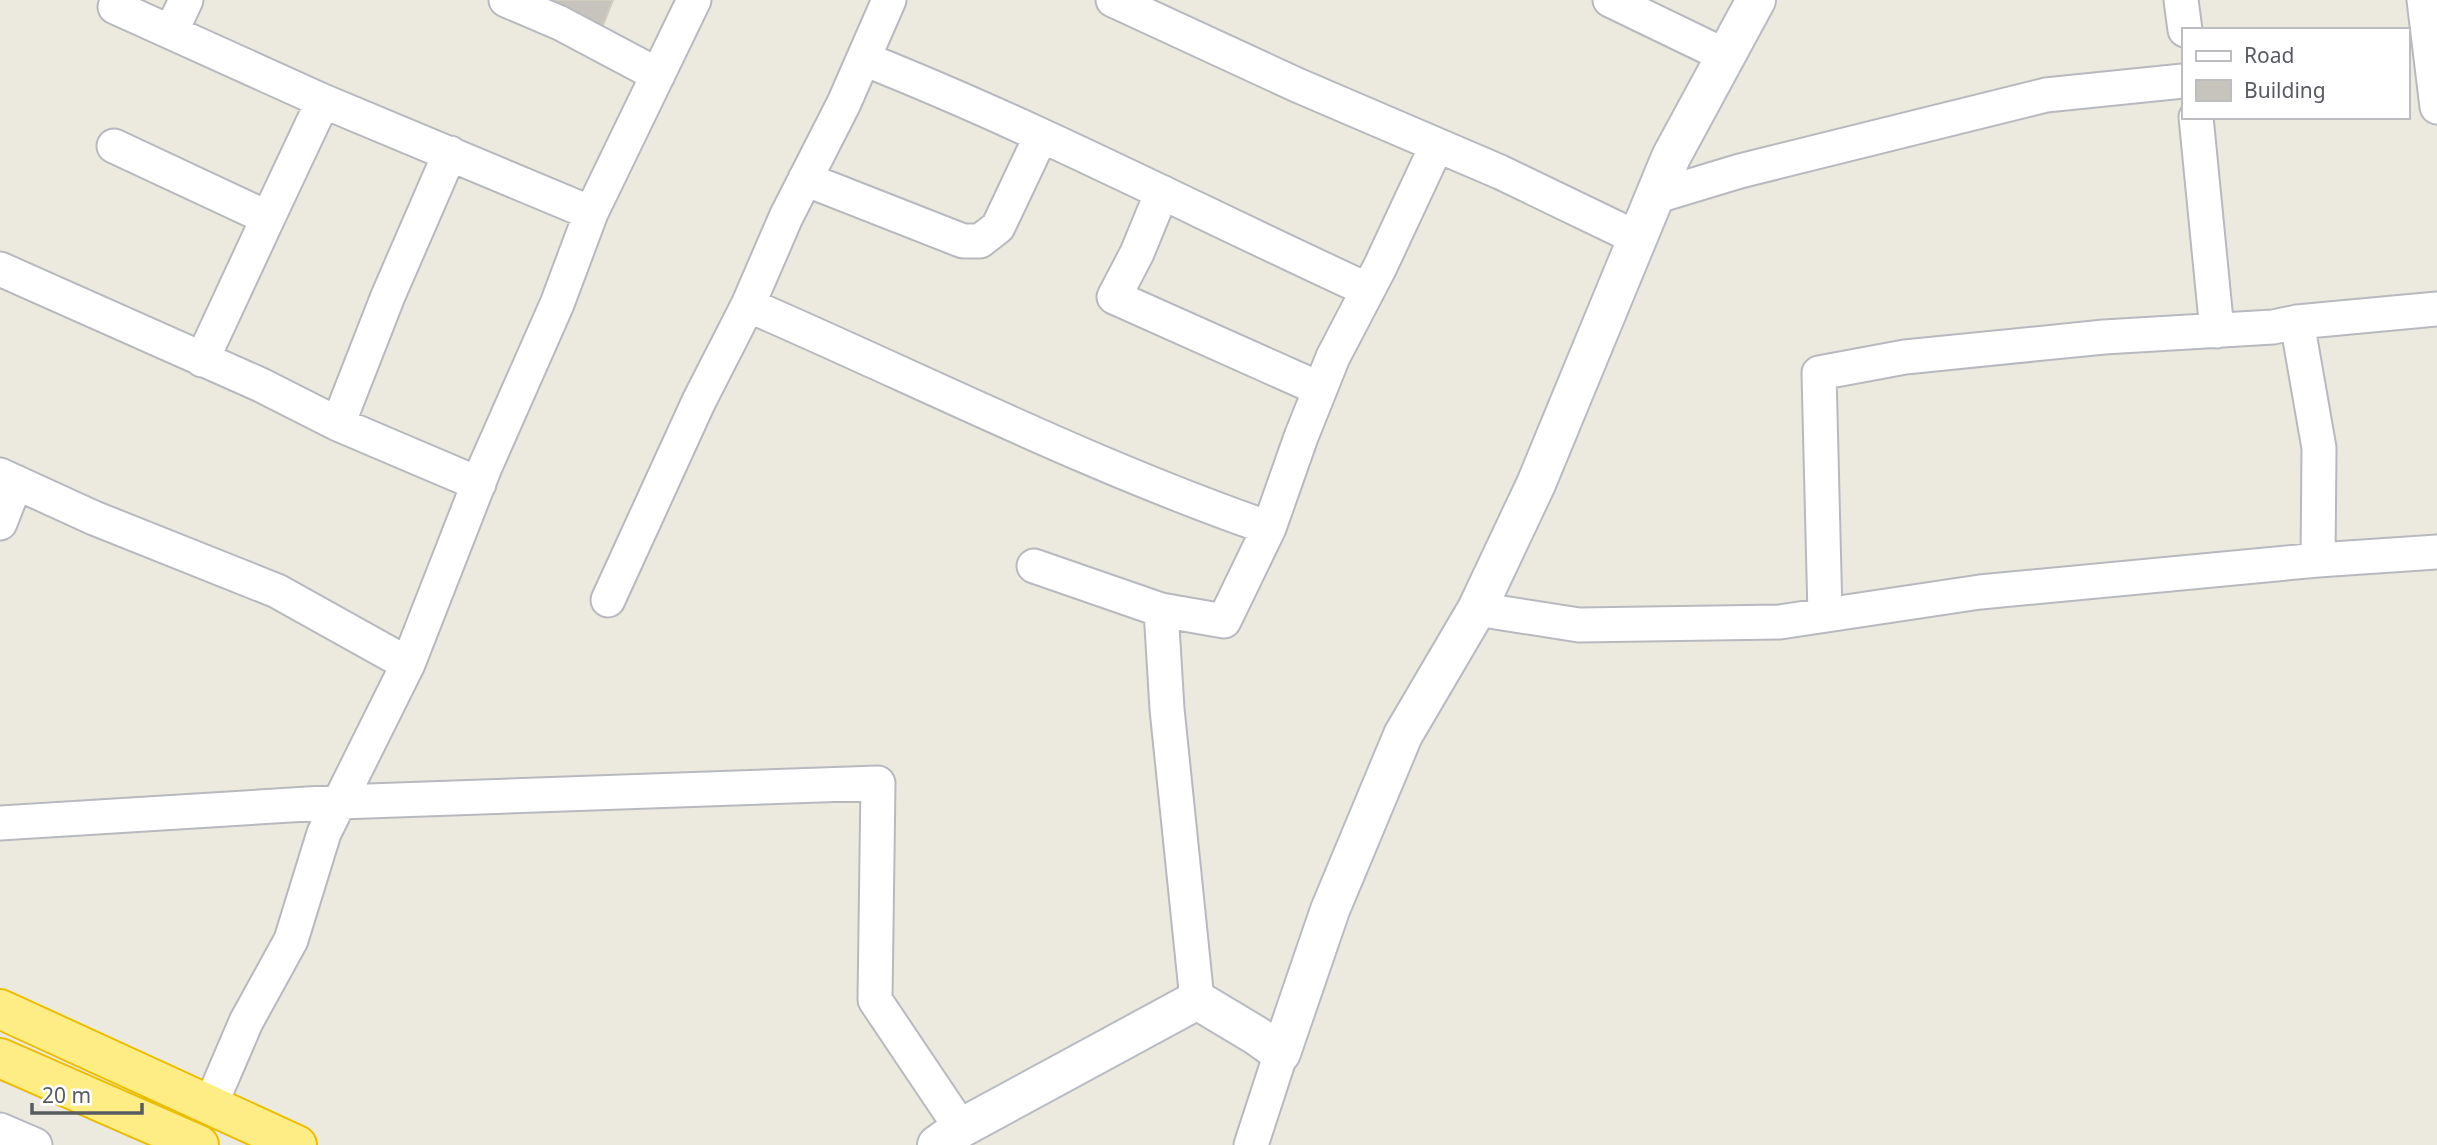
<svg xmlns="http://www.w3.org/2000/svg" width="2437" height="1145" viewBox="0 0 2437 1145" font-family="'Noto Sans',sans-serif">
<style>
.building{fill:#c6c4bc;stroke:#d0cdbe;stroke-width:2}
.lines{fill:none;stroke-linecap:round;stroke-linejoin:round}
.street-casing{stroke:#b7b9bf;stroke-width:37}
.secondary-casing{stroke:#b8bbc2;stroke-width:42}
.highway-casing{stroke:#ebbd00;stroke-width:42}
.street{stroke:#fff;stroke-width:33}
.secondary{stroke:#fff;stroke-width:38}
.highway{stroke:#feed84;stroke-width:38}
</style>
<rect width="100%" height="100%" fill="#eceadf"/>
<!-- building -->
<path class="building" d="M543 0H613L601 30Z"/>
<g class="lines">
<!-- street casing -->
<g class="street-casing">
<path id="street" d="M506 0 560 23 658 75
M1113 0 1297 85 1500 172 1637 238
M1610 0 1726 56
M2181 0 2185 30
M2424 0 2437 107
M115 7 323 101 591 213
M171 32 186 0
M864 59C1036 127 1200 213 1368 290
M2196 117 2217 331
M114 146 268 218 323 101
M805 179 963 241H980L998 227 1041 136
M1162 192 1137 253 1114 297 1320 389
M1654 197 1740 171 2046 95 2183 81
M0 269 261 385 338 424 388 296 450 153
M748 305C921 380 1090 466 1269 528
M2297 322 2319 448 2318 560
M202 360 268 218
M338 424 479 484
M0 475 94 518 277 591 408 664
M0 523 16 482
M1034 566 1161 610
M608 600 699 401 748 305 786 217 844 103 889 0
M1477 609 1579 625 1780 622 1980 592 2318 560 2437 552
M1825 615 1819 373 1905 357 2104 337 2273 327 2297 322 2437 309
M0 823 340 802 878 783 875 1000 961 1128
M1197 1000 1167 709 1161 610 1224 621 1269 528 1301 437 1333 357 1380 267 1437 145
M210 1106 246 1022 291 940 324 833 408 664 485 467 557 304 591 213 694 0
M0 1130 35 1145
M1251 1145 1281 1053"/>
</g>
<!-- secondary casing -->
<g class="secondary-casing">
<path id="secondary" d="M937 1145 961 1128 1197 1000 1257 1036 1281 1053 1330 910 1403 735 1477 609 1536 484 1671 157 1756 0"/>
</g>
<!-- highway casing -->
<g class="highway-casing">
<path id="highway" d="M0 1009 297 1145
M0 1058 199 1145"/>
</g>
<!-- street -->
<use href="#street" class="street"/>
<!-- secondary -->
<use href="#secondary" class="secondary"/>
<!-- highway -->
<use href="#highway" class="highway"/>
</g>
<!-- legend -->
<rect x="2182" y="28" width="228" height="91" fill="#ffffff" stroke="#bcbdc0" stroke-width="2"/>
<rect x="2196" y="51" width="35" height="10" fill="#ffffff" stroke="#bcbdc0" stroke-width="2"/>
<text x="2244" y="63" font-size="21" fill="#585b61">Road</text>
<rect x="2196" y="80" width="35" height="21" fill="#c6c4bc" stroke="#bcbdc0" stroke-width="2"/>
<text x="2244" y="98" font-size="21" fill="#585b61">Building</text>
<!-- scale -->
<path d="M32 1103v10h110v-10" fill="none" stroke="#585b61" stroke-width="3.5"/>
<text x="42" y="1103" font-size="21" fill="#585b61" stroke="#ffffff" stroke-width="5" paint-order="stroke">20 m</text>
</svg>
